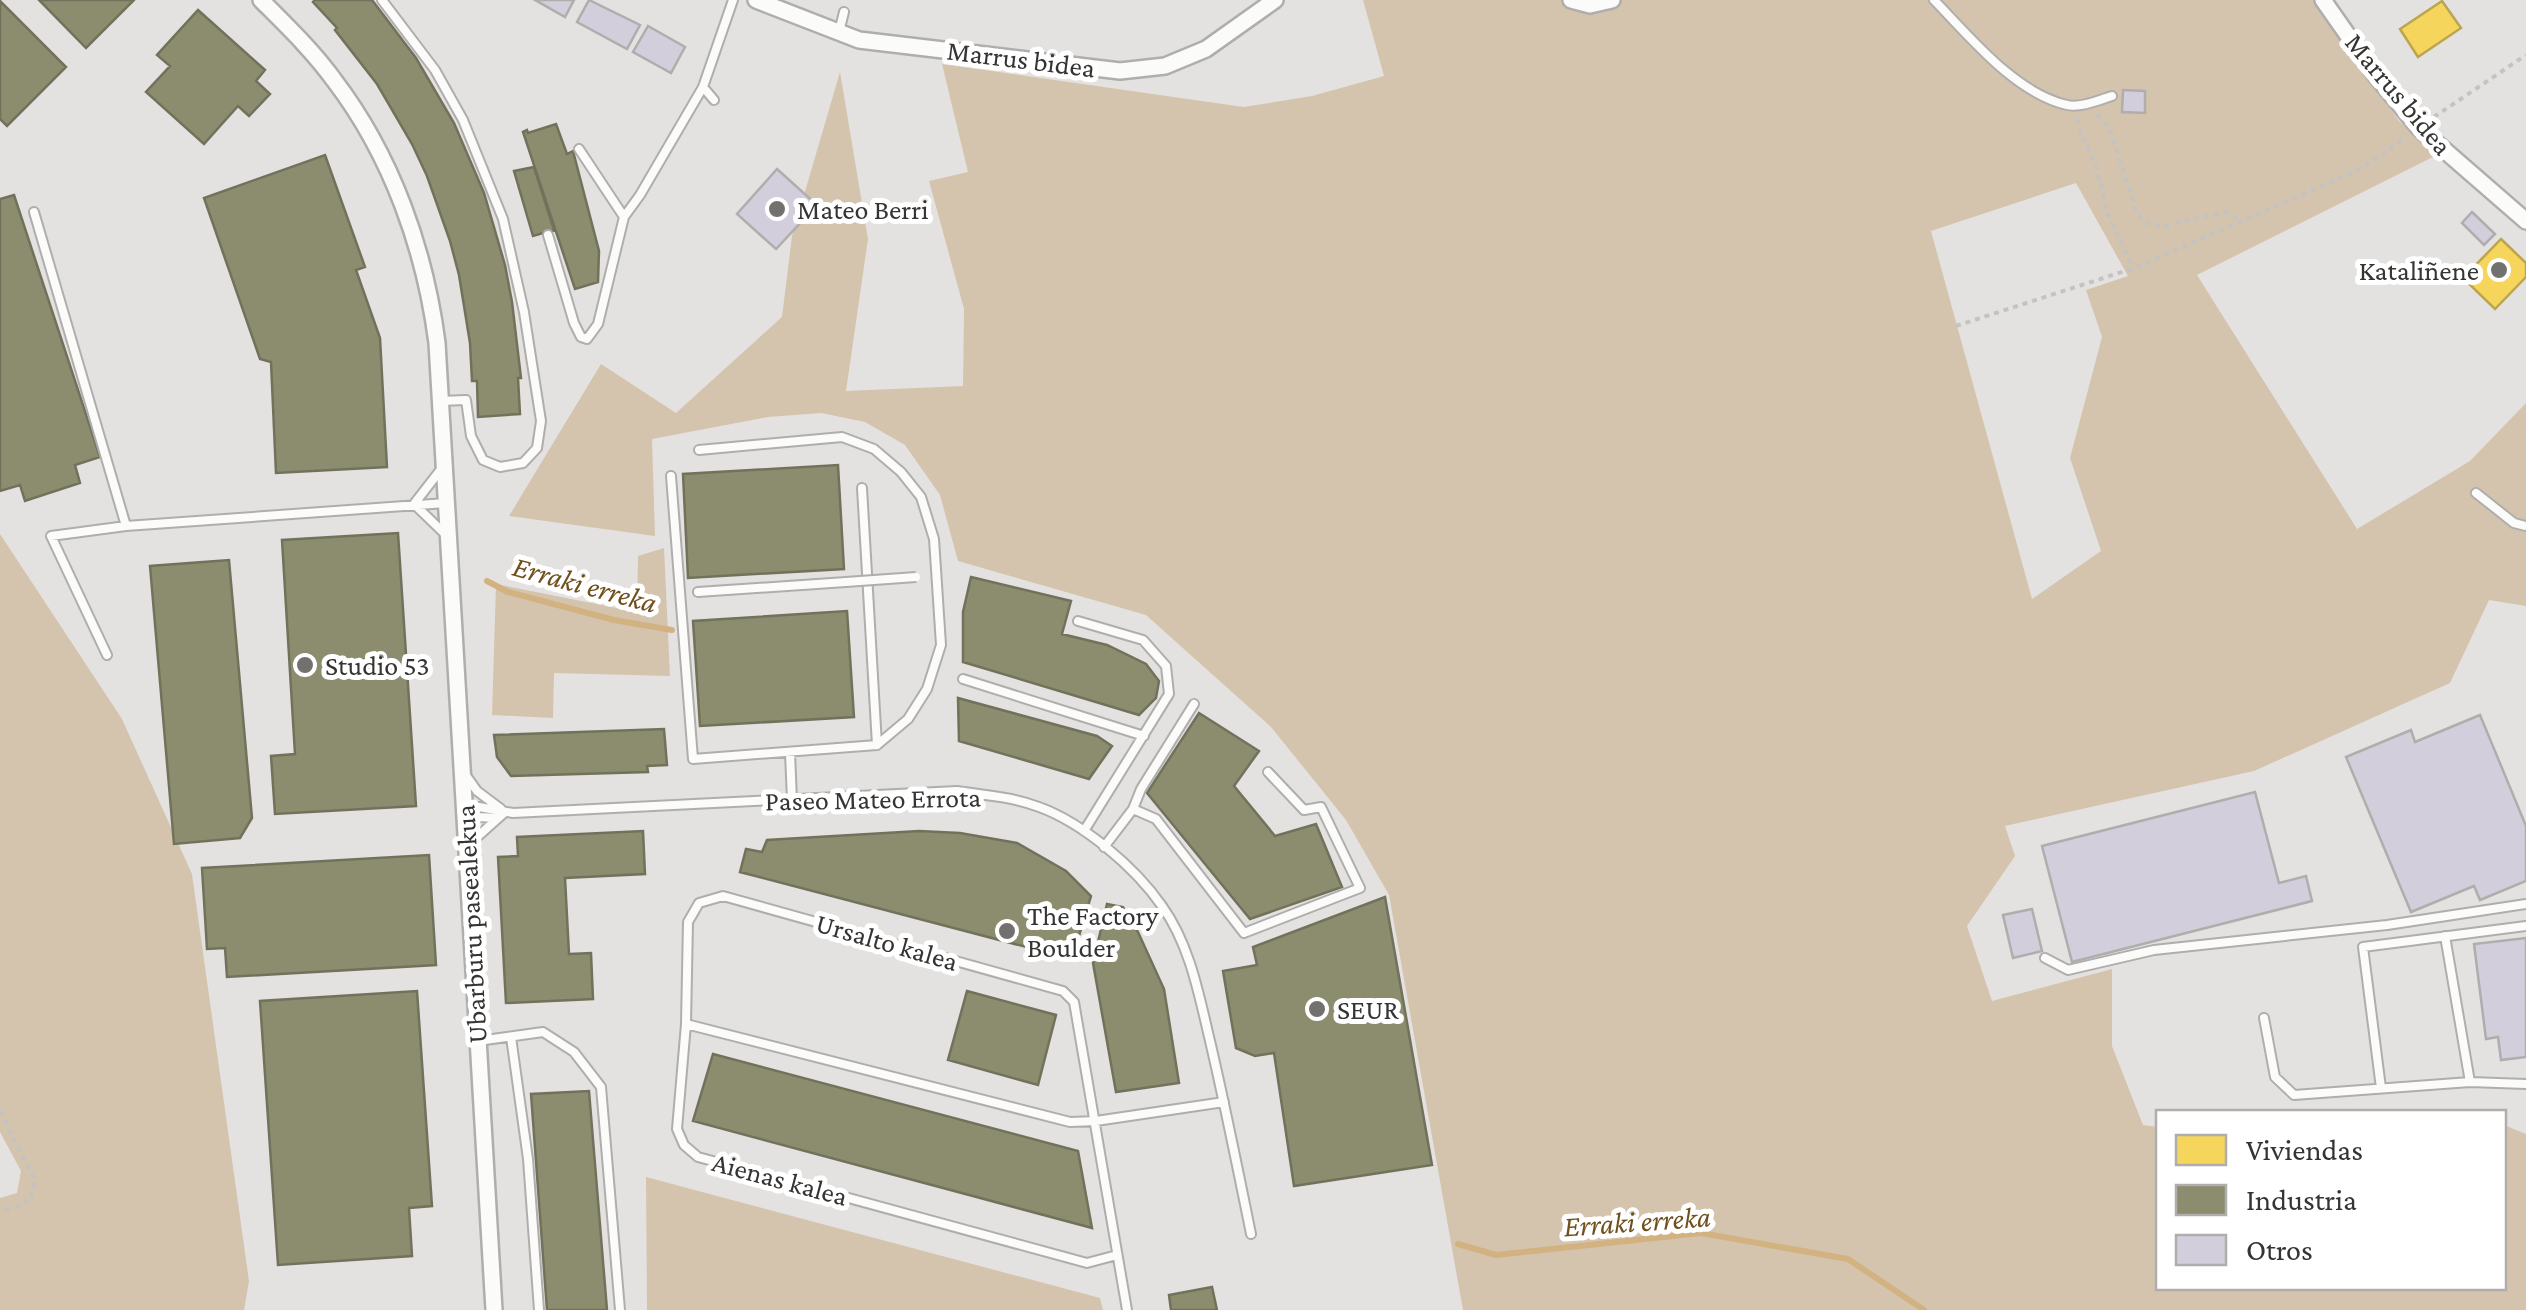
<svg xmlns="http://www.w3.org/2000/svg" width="2526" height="1310" viewBox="0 0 2526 1310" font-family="'Crimson Pro',serif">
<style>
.green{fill:#d5c4ad;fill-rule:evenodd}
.homes{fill:#f6d55c;stroke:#bca550;stroke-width:2.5}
.industry{fill:#8c8c6e;stroke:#72725c;stroke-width:2.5}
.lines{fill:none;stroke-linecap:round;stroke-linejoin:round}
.stream{stroke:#d2b281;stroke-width:6}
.building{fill:#d2cedb;stroke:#afaead;stroke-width:2.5}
.lane-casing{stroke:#afaeac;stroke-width:12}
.street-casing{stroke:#afaeac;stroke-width:20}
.path{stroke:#c3c3c2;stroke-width:4;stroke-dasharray:5 5;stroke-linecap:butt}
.lane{stroke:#fbfbfa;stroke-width:8}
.street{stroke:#fbfbfa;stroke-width:15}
.lane-bridge-casing{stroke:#afaeac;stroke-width:12;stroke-linecap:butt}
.lane-bridge{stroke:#fbfbfa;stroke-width:8}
.poi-dot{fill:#737170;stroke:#fff;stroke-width:4}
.labels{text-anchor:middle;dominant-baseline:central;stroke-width:10;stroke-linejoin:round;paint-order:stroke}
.street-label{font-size:28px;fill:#363433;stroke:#fff}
.poi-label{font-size:28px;fill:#363433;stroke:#fff;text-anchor:start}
.water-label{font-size:30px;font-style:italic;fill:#6f501c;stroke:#fff}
</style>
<rect width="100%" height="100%" fill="#e4e2e0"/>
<!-- green -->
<path class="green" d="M1363 0H2313L2399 121 2437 155 2197 275 2357 529 2470 461 2526 403V606L2489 600 2450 683 2254 771 2005 826 2015 856 1967 926 1992 1001 2112 969V1046L2143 1125 2158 1127V1288H2504V1125L2526 1134V1310H1463L1389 895 1346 820 1271 727 1146 615 958 561 940 495 905 445 865 422 821 413 768 417 652 439 655 536 509 516 601 364 676 413 782 317 792 236 840 72 868 239 846 391 963 386 964 309 929 181 968 172 942 64 1244 107 1312 96 1384 76ZM2076 183 2128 276 2086 290 2102 337 2070 458 2101 551 2032 599 1931 231Z
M0 534 122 719 192 874 249 1281 244 1310H0V1198L17 1193 21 1171 0 1132Z
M664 548 670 676 554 673 553 718 492 715 496 584 637 612 638 556Z
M646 1177 1100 1298 1103 1310H647Z"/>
<!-- homes -->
<path class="homes" d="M2442 1 2461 28 2418 57 2400 29Z
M2501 239 2526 263V277L2495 309 2463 278Z"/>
<!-- industry -->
<path class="industry" d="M39 0H134L86 48Z
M315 0H372L416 58 454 123 484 193 505 265 512 302 521 378H518L520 414 478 417 477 381H472L470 343 459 275 450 241 427 176 412 144 377 84 335 30 337 28 313 2Z
M0 1 66 67 7 126 0 119Z
M198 10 265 70 256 81 270 94 249 116 238 106 204 144 146 92 170 66 157 55Z
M556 124 567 154 573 151 599 251 598 282 575 289 523 132 527 130 528 133Z
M325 155 365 267 356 270 380 338 387 467 276 473 271 362 260 359 204 198Z
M534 167 554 230 533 236 514 171Z
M14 195 100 457 75 465 80 483 25 501 20 485 0 491V199Z
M838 465 844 569 688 578 683 474Z
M398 533 416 806 275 814 271 756 295 754 282 540Z
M229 560 252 818 240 838 174 844 150 566Z
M971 577 1071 601 1062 634 1107 645 1146 664 1159 681 1156 698 1139 715 963 662V612Z
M847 611 854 717 700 726 693 621Z
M958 698 1097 736 1112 746 1089 779 959 741Z
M1199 713 1259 751 1234 786 1275 836 1316 824 1342 887 1250 919 1147 793Z
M664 729 667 765 647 766 648 772 511 776 497 757 494 735Z
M643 831 645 874 565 878 569 954 591 953 593 999 506 1003 498 857 518 856 517 837Z
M919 831 960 833 1017 843 1066 871 1091 896 1072 959 740 872 746 849 762 852 767 840Z
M429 855 436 965 227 977 225 948 207 949 202 868Z
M1385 897 1432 1165 1294 1186 1274 1053 1255 1056 1236 1048 1223 971 1257 965 1253 947Z
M1107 904 1123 907 1138 932 1164 989 1179 1083 1116 1092 1093 963Z
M417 991 432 1206 409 1208 412 1256 278 1265 260 1001Z
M967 991 1056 1015 1038 1085 948 1060Z
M713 1054 1078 1151 1092 1228 693 1121Z
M589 1091 607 1310H547L531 1094Z
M1212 1287 1217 1310H1171L1169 1295Z"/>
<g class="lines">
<!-- stream -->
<path class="stream" d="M487 581 508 592 614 620 672 630
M1458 1244 1496 1255 1701 1233 1848 1259 1924 1310"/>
</g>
<!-- building -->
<path class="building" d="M535 0H574L565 17Z
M589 0 640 25 627 49 577 22Z
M648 26 685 47 671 73 633 52Z
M2123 90 2145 91V113L2122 112Z
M777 169 817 205 776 249 737 214Z
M2472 212 2495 234 2484 245 2462 223Z
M2480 715 2526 826V881L2480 900 2474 886 2411 912 2346 757 2411 730 2415 742Z
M2255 792 2279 883 2306 876 2312 901 2072 962 2042 846Z
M2032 909 2042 951 2013 958 2003 915Z
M2526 938V1057L2501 1060 2498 1037 2486 1039 2474 944Z"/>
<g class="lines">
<!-- lane casing -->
<g class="lane-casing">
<path id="lane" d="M382 0 435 70 463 120 503 219 524 312 541 421 537 448 523 463 500 467 483 460 471 436 466 400 440 401
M1934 0C1970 37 2015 93 2067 105 2081 108 2099 100 2112 96
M839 32 844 12
M703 87 714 100
M579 149 624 217
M34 212 126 526
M548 235 574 323 581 337 587 339 598 324 624 217 640 195 703 87 733 0
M699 450 842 437 874 449 901 472 921 497 934 539 941 645 927 689 908 719 877 745
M671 476 693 759 877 745 862 488
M2476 493 2514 523 2526 526
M414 504 442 468
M414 504 447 536
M698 592 846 582
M1078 621 1143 640 1166 666 1169 694 1084 831
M107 655 51 536 126 526 446 503
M963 679 1144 736
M790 753 792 800
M465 774 477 791 501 809
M464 808 479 807 513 813 957 791C985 795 1013 797 1039 807 1083 823 1135 867 1162 906 1190 945 1199 995 1210 1041 1225 1105 1238 1170 1251 1234
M464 808 477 817 497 818
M1133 809 1156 819 1244 933 1360 888 1321 807 1304 810 1268 772
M467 846 505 812
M1104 847 1133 809 1141 789 1194 704
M2445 936 2470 1082
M2045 958 2068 970 2154 950 2387 925 2526 904
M2264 1018 2275 1077 2294 1095 2470 1082 2526 1084
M686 1024 688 922 699 903 723 896 1063 991 1074 1002 1127 1310
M511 1037 528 1159 539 1310
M478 1041 543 1032 574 1052 601 1087 620 1310
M2381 1088 2363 947 2526 926
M1117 1255 1087 1263 698 1157 684 1145 677 1129 686 1024 1070 1122 1096 1121 1224 1102"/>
</g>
<!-- street casing -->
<g class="street-casing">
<path id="street" d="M261 0C287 26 313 51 334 80 392 156 425 250 437 343L494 1310
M756 0 859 40 1120 71 1165 66 1206 49 1275 0
M1571 0 1590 5 1612 0
M2323 0 2377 77 2419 128 2526 221"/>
</g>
<!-- path -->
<path class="path" d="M2097 115 2110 129 2137 213 2146 223 2164 226 2224 212 2241 221
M2434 117 2526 55
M2077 119 2081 136 2091 153 2101 184 2106 210 2133 268
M1956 326 2134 268 2361 169 2406 137
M0 1111 35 1181 30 1200 13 1209 0 1211"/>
<!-- lane -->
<use href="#lane" class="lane"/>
<!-- street -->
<use href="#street" class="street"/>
<!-- lane-bridge casing -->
<g class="lane-bridge-casing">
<path id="lane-bridge" d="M846 582 916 577"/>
</g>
<!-- lane-bridge -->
<use href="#lane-bridge" class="lane-bridge"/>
</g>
<!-- markers -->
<g class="poi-dot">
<circle cx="777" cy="209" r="10"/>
<circle cx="2499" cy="270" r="10"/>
<circle cx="305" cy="665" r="10"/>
<circle cx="1007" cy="931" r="10"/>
<circle cx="1317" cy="1009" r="10"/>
</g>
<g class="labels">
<!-- street labels -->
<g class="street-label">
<text transform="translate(1021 59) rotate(7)">Marrus bidea</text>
<text transform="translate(2399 94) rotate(50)">Marrus bidea</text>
<text transform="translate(873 799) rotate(-1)">Paseo Mateo Errota</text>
<text transform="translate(471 924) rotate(-93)">Ubarburu pasealekua</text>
<text transform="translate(887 942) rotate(16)">Ursalto kalea</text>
<text transform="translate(780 1179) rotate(15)">Aienas kalea</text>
</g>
<!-- poi labels -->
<g class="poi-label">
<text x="797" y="209">Mateo Berri</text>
<text x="2479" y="270" text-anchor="end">Kataliñene</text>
<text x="325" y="665">Studio 53</text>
<text x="1027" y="915">The Factory<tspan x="1027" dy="32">Boulder</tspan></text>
<text x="1337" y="1009">SEUR</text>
</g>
<!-- water labels -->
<g class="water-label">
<text transform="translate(585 584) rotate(15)">Erraki erreka</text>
<text transform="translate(1637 1221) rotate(-4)">Erraki erreka</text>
</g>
</g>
<!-- legend -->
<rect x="2156" y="1110" width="350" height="180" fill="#ffffff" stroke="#afaead" stroke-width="2.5"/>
<rect x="2176" y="1135" width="50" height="30" fill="#f6d55c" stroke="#afaead" stroke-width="2.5"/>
<text x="2246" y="1160" font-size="30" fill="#363433">Viviendas</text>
<rect x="2176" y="1185" width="50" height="30" fill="#8c8c6e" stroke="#afaead" stroke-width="2.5"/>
<text x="2246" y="1210" font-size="30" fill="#363433">Industria</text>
<rect x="2176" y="1235" width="50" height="30" fill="#d2cedb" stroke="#afaead" stroke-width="2.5"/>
<text x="2246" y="1260" font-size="30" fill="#363433">Otros</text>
</svg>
